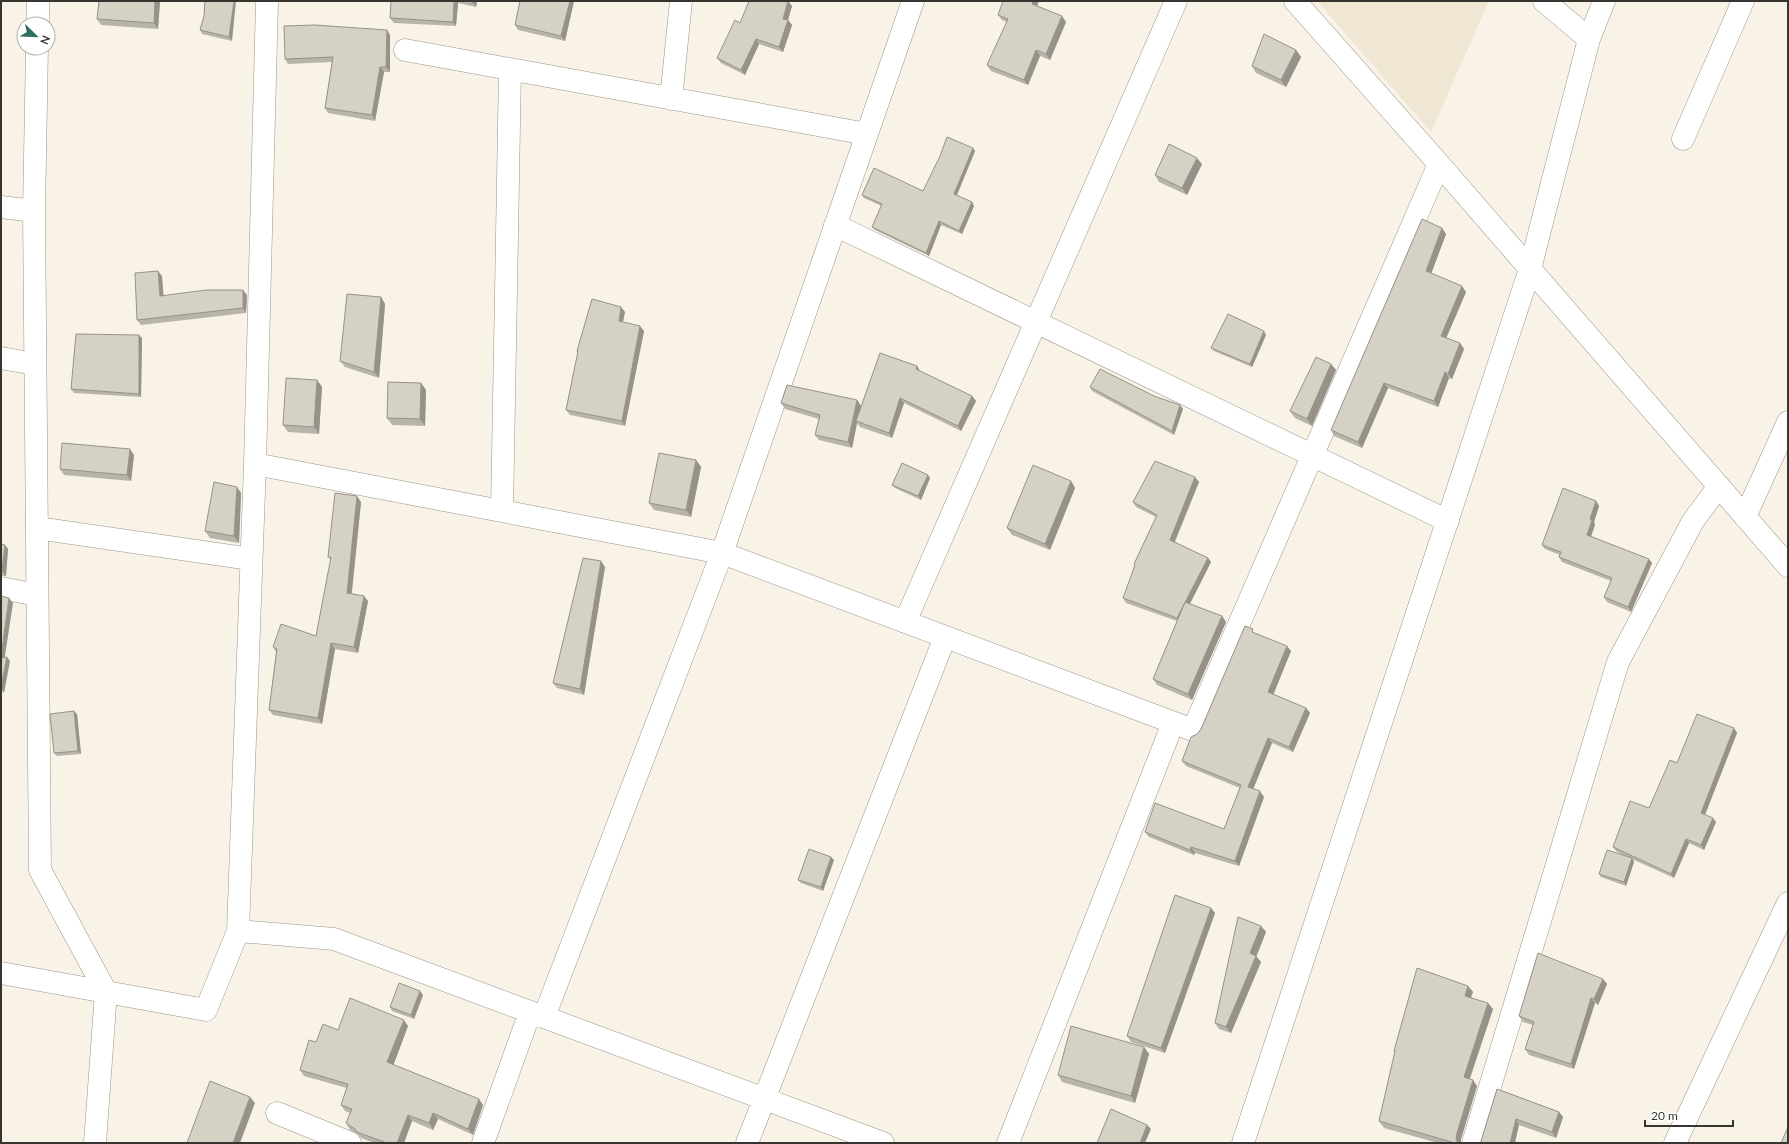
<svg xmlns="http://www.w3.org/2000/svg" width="1789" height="1144" viewBox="0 0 1789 1144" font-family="Lato,sans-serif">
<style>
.built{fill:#efe7d3}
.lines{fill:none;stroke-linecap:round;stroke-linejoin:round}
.minor-casing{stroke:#9a9589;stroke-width:23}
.minor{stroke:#fff;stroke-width:22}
.wall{fill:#b8b4a9}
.shaded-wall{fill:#96928a}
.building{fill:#d6d1c5;stroke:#96928a}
</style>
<rect width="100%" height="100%" fill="#f8f3e6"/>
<!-- built -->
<path class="built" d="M1317 1H1489L1431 132Z"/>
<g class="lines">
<!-- minor casing -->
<g class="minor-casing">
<path id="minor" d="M1295 1 1439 164 1788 566
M1544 1 1589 39
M38 24V1
M37 48 34 211 40 870 106 992 95 1143
M405 50 867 134
M671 99 681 1
M1683 139 1743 1
M1 207 34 211
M835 225 1448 521
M1 358 35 364
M255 464 722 553 1193 730 1439 164
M502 511 510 70
M1745 517 1788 422
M37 528 251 559
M1 588 37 595
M905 622 1176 1
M238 931 255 464 267 1
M1 973 206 1010 238 931 334 939 883 1143
M544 1017 722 553 913 1
M277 1113 350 1143
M483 1143 530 1012
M747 1143 945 637
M1008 1143 1173 723
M1243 1143 1530 269 1589 39 1604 1
M1473 1143 1618 662 1693 521 1719 486
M1675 1143 1788 903"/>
</g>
<!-- minor -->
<use href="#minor" class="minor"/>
</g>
<!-- wall -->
<path class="wall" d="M99 1H160L158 29 101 25 97 19Z
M205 1 232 41 202 34 200 30 204 16Z
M391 1H477L476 7 458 3 456 26 394 23 390 18Z
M520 1H574L565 41 518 30 515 25Z
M788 1 792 6 788 20 792 25 783 52 759 44 745 75 721 63 717 58 740 23Z
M1039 1 1037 6 1066 22 1050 60 1040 56 1028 85 991 71 987 65 1007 22 1002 20 998 15Z
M387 30 390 35V72H384L375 121 328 113 325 108 332 62 288 64 285 59Z
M1296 50 1301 57 1286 87 1256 73 1252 66Z
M973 148 975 151 957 195 972 202 974 206 962 234 941 225 929 256 875 230 872 227 882 206 864 198 862 195 923 191Z
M1202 164 1187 195 1159 182 1155 175Z
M1442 228 1446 234 1431 273 1466 292 1446 338 1460 343 1464 349 1452 379 1449 378 1438 407 1388 388 1362 448 1334 436 1331 430Z
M162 276 163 296 247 295 246 313 141 325 137 320Z
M381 297 385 304 379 378 345 367 340 361Z
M625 312 623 322 644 331 625 426 570 415 566 410 578 353 577 351Z
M1266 335 1252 367 1214 351 1211 348Z
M142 338 141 397 74 393 71 389Z
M1331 364 1336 370 1312 426 1295 418 1290 411Z
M917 366 920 371 972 396 976 401 961 431 904 403 892 438 860 427 857 423 852 448 819 440 815 435 819 419 785 409 781 403 857 400 861 406 860 410Z
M317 380 322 387 319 434 288 432 283 425Z
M421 383 426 390 425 426 392 425 387 418Z
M1090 387 1154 396 1183 409 1174 435 1092 391Z
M134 455 131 481 64 475 60 469Z
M696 460 701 467 691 517 654 510 649 503Z
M928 475 930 478 921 500 895 488 892 485Z
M1195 477 1199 482 1175 542 1208 558 1211 562 1190 604 1222 616 1226 622 1192 700 1157 685 1153 679 1177 621 1126 603 1123 598 1135 565 1134 564 1156 517 1136 507 1133 502Z
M1071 481 1075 488 1050 550 1012 535 1007 528Z
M241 493 239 543 210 538 205 531Z
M1596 501 1599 506 1594 522 1595 525 1591 536 1652 563 1631 612 1607 602 1604 597 1611 581 1562 562 1559 557 1560 555 1545 549 1542 545Z
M361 502 352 593 368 601 358 653 335 649 322 724 273 715 269 710 276 652 273 647 316 636 331 560 328 557Z
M1 544 5 545 8 549 6 576H1Z
M605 567 584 695 557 688 553 683Z
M1256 633 1291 651 1273 694 1306 708 1310 713 1293 752 1272 743 1253 789 1264 797 1239 866 1195 853 1194 855 1149 837 1145 832 1224 829 1240 788 1186 766 1182 761Z
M77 714 81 754 57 756 54 753Z
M1734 728 1737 733 1705 815 1716 822 1704 850 1689 843 1674 878 1632 859 1634 862 1626 886 1601 877 1599 874 1628 857 1617 852 1613 847 1649 808 1677 763Z
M834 860 823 891 801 883 798 880Z
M1211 908 1215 913 1165 1053 1131 1042 1127 1036Z
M1261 926 1266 932 1256 956 1261 962 1231 1033 1219 1029 1215 1023Z
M1603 979 1607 984 1598 1005 1595 1003 1574 1069 1529 1055 1525 1049 1533 1025 1523 1022 1519 1016Z
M1468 986 1473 992 1471 997 1493 1009 1470 1079 1477 1086 1461 1139V1143H1438L1384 1128 1379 1121 1395 1053 1394 1051Z
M423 995 414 1019 392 1011 390 1007Z
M408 1026 393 1065 483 1105 473 1135 438 1119 433 1130 412 1121 404 1143H374L361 1138 359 1135 350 1130 346 1123 350 1113 345 1111 341 1105 347 1088 304 1076 300 1070 316 1042 338 1030Z
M1144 1047 1149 1054 1135 1103 1062 1082 1058 1075Z
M1497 1089 1559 1112 1563 1117 1556 1138 1519 1125 1481 1141Z"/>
<!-- shaded-wall -->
<path class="shaded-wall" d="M155 1H160L158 29 154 23Z
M234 1H236L232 41 229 37Z
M454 1H457L458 3 456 26 453 22Z
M473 1H477L476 7 472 2Z
M570 1H574L565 41 561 36Z
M788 1 792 6 788 20 792 25 783 52 779 47 783 19Z
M1033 1H1039L1036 9 1032 4Z
M1062 16 1066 22 1050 60 1046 54Z
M387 30 390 35V72L386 67Z
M756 39 759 44 745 75 741 70Z
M1036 50 1040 56 1028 85 1024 80Z
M1296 50 1301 57 1286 87 1281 80Z
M380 67 384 72 375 121 372 115Z
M973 148 975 151 956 197 954 194Z
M1197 158 1202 164 1187 195 1182 188Z
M972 202 974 206 962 234 959 231Z
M939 221 941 225 929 256 926 253Z
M1442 228 1446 234 1430 277 1426 271Z
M158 271 162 276 164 302 160 296Z
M1462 286 1466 292 1445 341 1441 336Z
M243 290 247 295 246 313 243 308Z
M381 297 385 304 379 378 374 372Z
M621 307 625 312 622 326 619 321Z
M640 326 644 331 625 426 622 421Z
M1264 331 1266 335 1252 367 1250 364Z
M139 335 142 338 141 397 139 394Z
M1460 343 1464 349 1452 379 1448 374Z
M1331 364 1336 370 1312 426 1307 419Z
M917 366 920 371 919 374 916 369Z
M1445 372 1449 378 1438 407 1434 401Z
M317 380 322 387 319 434 314 427Z
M421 383 426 390 425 426 420 419Z
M1384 383 1388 388 1362 448 1358 442Z
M972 396 976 401 961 431 958 426Z
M900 398 904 403 892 438 889 433Z
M857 400 861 406 858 422 856 421 857 423 852 448 848 442Z
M1180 405 1183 409 1174 435 1172 431Z
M130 449 134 455 131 481 127 475Z
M696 460 701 467 691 517 686 510Z
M928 475 930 478 921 500 918 496Z
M1195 477 1199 482 1173 545 1170 540Z
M1071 481 1075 488 1050 550 1045 544Z
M237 487 241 493 239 543 234 536Z
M357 496 361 502 351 598 347 593Z
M1596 501 1599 506 1594 522 1595 525 1590 539 1587 535 1590 519Z
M5 545 8 549 6 576 2 571Z
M1208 558 1211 562 1180 623 1177 618Z
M1649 559 1652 563 1631 612 1628 607Z
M601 561 605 567 584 695 580 689Z
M364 596 368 601 358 653 354 647Z
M9 598 13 603 4 662 1 658Z
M1222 616 1226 622 1192 700 1188 694Z
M331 643 335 649 322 724 318 718Z
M1287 646 1291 651 1272 698 1268 692Z
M7 657 10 661 4 693 1 689V686Z
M1306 708 1310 713 1293 752 1289 747Z
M74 711 77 714 81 754 78 751Z
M1734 728 1737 733 1704 817 1701 813Z
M1268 738 1272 743 1252 792 1248 787Z
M1260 791 1264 797 1239 866 1235 861Z
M1713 818 1716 822 1704 850 1701 845Z
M1686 839 1689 843 1674 878 1671 874Z
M1191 847 1195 853 1194 855 1190 850Z
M831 857 834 860 823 891 821 887Z
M1632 858 1634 862 1626 886 1624 882Z
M1211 908 1215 913 1165 1053 1161 1048Z
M1261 926 1266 932 1255 960 1250 953Z
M1256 956 1261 962 1231 1033 1226 1027Z
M1603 979 1607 984 1598 1005 1594 999Z
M1468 986 1473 992 1469 1002 1465 996Z
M420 991 423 995 414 1019 411 1015Z
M1591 998 1595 1003 1574 1069 1571 1064Z
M1488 1003 1493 1009 1468 1083 1464 1077Z
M404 1020 408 1026 392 1069 387 1062Z
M1144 1047 1149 1054 1135 1103 1131 1096Z
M1473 1080 1477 1086 1461 1139V1143H1458L1456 1139 1457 1133Z
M250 1097 255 1103 240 1143H233Z
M479 1099 483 1105 473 1135 468 1129Z
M1559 1112 1563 1117 1556 1138 1552 1132Z
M433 1113 438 1119 433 1130 429 1123Z
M408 1115 412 1121 404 1143H397Z
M1516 1119 1519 1125 1515 1143H1510Z
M1147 1125 1151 1129 1145 1143H1140Z"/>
<!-- building -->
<path class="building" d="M99 1H155L154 23 97 19Z
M205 1H234L229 37 200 30 204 16Z
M391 1H454L453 22 390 18Z
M520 1H570L561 36 515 25Z
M749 1H788L783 19 788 20 779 47 756 39 741 70 717 58 735 20 740 23Z
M1003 1H1033L1032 4 1062 16 1046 54 1036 50 1024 80 987 65 1008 19 998 15Z
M315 25 387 30 386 67H380L372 115 325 108 333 57 285 59 284 26Z
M1264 34 1296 50 1281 80 1252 66Z
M947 137 973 148 954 194 972 202 959 231 939 221 926 253 872 227 882 204 862 195 874 168 923 191 940 156Z
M1169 144 1197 158 1182 188 1155 175Z
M1422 219 1442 228 1426 271 1462 286 1441 336 1460 343 1448 374 1445 372 1434 401 1384 383 1358 442 1331 430Z
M158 271 160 296 206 290H243V308L137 320 135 273Z
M347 294 381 297 374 372 340 361Z
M592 299 621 307 619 321 640 326 622 421 566 410 578 351H577Z
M1228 314 1264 331 1250 364 1211 348Z
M76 334 139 335V394L71 389Z
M880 353 917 366 916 369 972 396 958 426 900 398 889 433 856 421Z
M1316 357 1331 364 1307 419 1290 411Z
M1100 369 1154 396 1180 405 1172 431 1090 387Z
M286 378 317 380 314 427 283 425Z
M388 382 421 383 420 419 387 418Z
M787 385 857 400 848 442 815 435 820 415 781 403Z
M62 443 130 449 127 475 60 469Z
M659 453 696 460 686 510 649 503Z
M1155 461 1195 477 1170 540 1208 558 1177 618 1123 598 1135 565 1134 564 1157 515 1133 502Z
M902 463 928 475 918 496 892 485Z
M1033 465 1071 481 1045 544 1007 528Z
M214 482 237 487 234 536 205 531Z
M1563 488 1596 501 1590 519 1592 520 1587 535 1649 559 1628 607 1604 597 1612 578 1559 557 1561 552 1542 545Z
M335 493 357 496 347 593 364 596 354 647 331 643 318 718 269 710 277 649 273 647 281 624 316 636 331 557H328Z
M1 544 5 545 2 571H1Z
M583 558 601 561 580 689 553 683Z
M1 596 9 598 1 656Z
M1185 602 1222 616 1188 694 1153 679Z
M1245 626 1253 629 1252 632 1287 646 1268 692 1306 708 1289 747 1268 738 1248 787 1260 791 1235 861 1191 847 1190 850 1145 832 1155 803 1224 829 1241 785 1182 761 1191 737 1197 734 1201 729Z
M7 657 1 686V658Z
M74 711 78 751 54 753 50 714Z
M1697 714 1734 728 1701 813 1713 818 1701 845 1686 839 1671 874 1613 847 1630 801 1649 808 1670 760 1677 763Z
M809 849 831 857 821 887 798 880Z
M1607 850 1632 858 1624 882 1599 874Z
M1175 895 1211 908 1161 1048 1127 1036Z
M1238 917 1261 926 1250 953 1256 956 1226 1027 1215 1023Z
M1538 953 1603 979 1594 999 1591 998 1571 1064 1525 1049 1534 1022 1519 1016Z
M1417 968 1468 986 1465 996 1488 1003 1464 1077 1473 1080 1457 1133 1456 1139 1458 1143H1455L1379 1121 1395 1051H1394Z
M399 983 420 991 411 1015 390 1007Z
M350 998 404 1020 387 1062 479 1099 468 1129 433 1113 429 1123 408 1115 397 1143H387L357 1132 355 1129 346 1123 352 1109 341 1105 348 1084 300 1070 309 1040 316 1042 323 1024 338 1030Z
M1071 1026 1144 1047 1131 1096 1058 1075Z
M210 1081 250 1097 233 1143H187Z
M1497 1089 1559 1112 1552 1132 1516 1119 1510 1143H1480L1481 1141Z
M1111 1109 1147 1125 1140 1143H1097Z
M1788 1127V1143H1781Z"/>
<!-- border -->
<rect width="1789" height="1144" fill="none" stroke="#373530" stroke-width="4"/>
<!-- north arrow -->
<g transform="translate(36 36) rotate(113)"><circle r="19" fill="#ffffff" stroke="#afaeac"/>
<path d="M0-3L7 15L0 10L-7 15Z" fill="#2d6f5f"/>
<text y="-6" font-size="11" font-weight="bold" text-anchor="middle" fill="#373530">N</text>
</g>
<!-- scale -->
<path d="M1645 1120v6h88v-6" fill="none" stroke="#373530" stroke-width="2"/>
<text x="1651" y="1120" font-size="12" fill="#373530" stroke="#ffffff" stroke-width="3" paint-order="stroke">20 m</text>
</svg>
